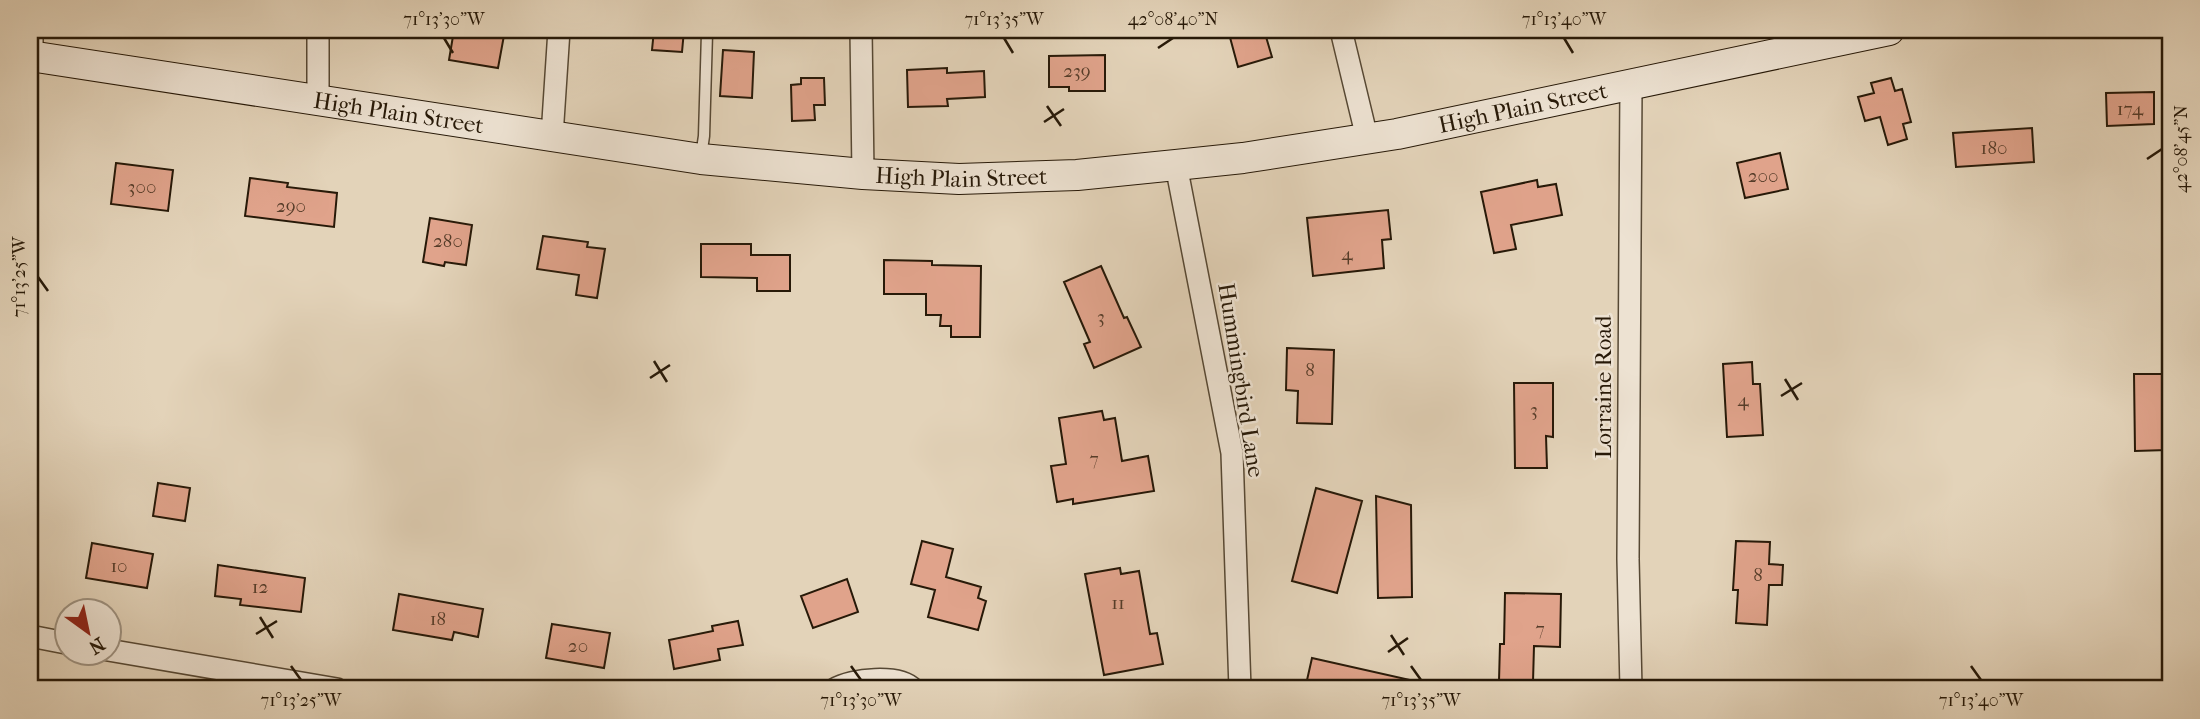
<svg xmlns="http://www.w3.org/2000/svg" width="2200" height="719" viewBox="0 0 2200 719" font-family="'IM FELL French Canon',serif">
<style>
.building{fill:#e0a38b;stroke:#271908;stroke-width:2}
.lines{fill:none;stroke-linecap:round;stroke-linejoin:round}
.lane-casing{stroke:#564834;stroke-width:13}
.street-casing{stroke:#564834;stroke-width:24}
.secondary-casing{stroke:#271908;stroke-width:32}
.lane{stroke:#ede2d2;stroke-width:10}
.street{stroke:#ede2d2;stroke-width:21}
.secondary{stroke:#ede2d2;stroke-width:30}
.ticks{fill:none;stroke:#271908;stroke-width:2.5}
.labels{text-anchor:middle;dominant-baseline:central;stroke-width:5;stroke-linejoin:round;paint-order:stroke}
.number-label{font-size:19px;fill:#553c29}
.street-label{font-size:23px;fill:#271908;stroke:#ede2d2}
.neatline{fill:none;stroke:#271908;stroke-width:2.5}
.ticks-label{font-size:18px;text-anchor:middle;fill:#271908}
</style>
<rect width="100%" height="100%" fill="#e3d3b9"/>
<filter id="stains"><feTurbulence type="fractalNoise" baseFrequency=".00286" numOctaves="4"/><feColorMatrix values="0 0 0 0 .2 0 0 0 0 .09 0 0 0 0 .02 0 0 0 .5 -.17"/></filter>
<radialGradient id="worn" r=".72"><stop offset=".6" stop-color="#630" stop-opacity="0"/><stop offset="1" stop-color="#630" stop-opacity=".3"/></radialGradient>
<!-- building -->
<path class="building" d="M454 30H505L498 68 449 60Z
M654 30H684L682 52 652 50Z
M1228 30H1264L1272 57 1238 67Z
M723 50 754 52 752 98 720 96Z
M1105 55V91H1069V87H1049V56Z
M947 68V73L984 71 985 97 947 99 948 106 908 107 907 70Z
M801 78H824L825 105H814L815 120 792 121 791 85 801 84Z
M1891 78 1895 91 1902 89 1911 122 1903 124 1907 139 1888 145 1880 117 1865 121 1858 97 1874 93 1871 83Z
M2154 92V124L2107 126 2106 93Z
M2032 128 2034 162 1956 167 1953 133Z
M1780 153 1788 189 1745 198 1737 163Z
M116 163 173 170 168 211 111 204Z
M250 178 288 183 287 187 337 193 334 227 245 216Z
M1537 180 1538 187 1556 184 1562 215 1511 225 1516 249 1494 253 1481 192Z
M1388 210 1391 239 1382 240 1384 268 1313 276 1307 218Z
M430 218 472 225 466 265 445 262 444 266 423 262Z
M543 236 588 242 587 247 605 249 597 298 576 295 579 275 537 269Z
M701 244H751V255H790V291H757V278L701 277Z
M884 260 932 261V265L981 266 980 337H951V326H940L941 315H926V294H884Z
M1101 266 1124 318 1127 317 1141 347 1094 368 1084 344 1090 342 1064 282Z
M1287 348 1334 350 1332 424 1297 423 1298 391 1286 390Z
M1752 362 1753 384H1760L1763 435 1727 437 1723 364Z
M2134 374H2170V419L2166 420 2167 450 2135 451Z
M1514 383H1553V437L1546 436 1547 468H1515Z
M1102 411 1104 420 1115 418 1122 461 1148 456 1154 491 1073 504V499L1057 502 1051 466 1066 464 1059 418Z
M158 483 190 488 185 521 153 516Z
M1316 488 1362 501 1337 593 1292 581Z
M1376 496 1411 505 1412 597 1378 598Z
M922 541 953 549 946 577 981 587 978 598 986 601 978 630 928 617 935 590 911 584Z
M1736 541 1770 542 1769 564 1783 565 1782 585H1769L1767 625 1736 623 1738 590H1733Z
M92 543 153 554 147 588 86 578Z
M218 565 305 578 301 612 240 605 241 599 215 596Z
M1120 568 1121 574 1139 571 1150 634 1157 633 1163 664 1104 675 1085 574Z
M847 579 858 612 813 628 801 596Z
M1505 593 1561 594 1560 647 1534 646 1533 682 1499 681 1500 644H1504Z
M399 594 483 609 478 637 454 632 452 640 393 630Z
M738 621 743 645 718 649 720 660 674 669 669 640 713 631 712 626Z
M552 624 610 633 604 668 546 658Z
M1312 658 1410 680 1409 689H1305Z"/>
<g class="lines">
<!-- lane casing -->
<g class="lane-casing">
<path id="lane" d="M701 156 704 136 707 33"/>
</g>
<!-- street casing -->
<g class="street-casing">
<path id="street" d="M32 30V56
M861 30 863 174
M1341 30 1367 138
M318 99V30
M552 136 559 30
M1176 165 1232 453 1240 689
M30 636 66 643
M108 650 337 689
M835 689C851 679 899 674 913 689
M1631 689 1628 559 1631 85"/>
</g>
<!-- secondary casing -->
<g class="secondary-casing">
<g id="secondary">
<path id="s1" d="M30 56 701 159 863 174 959 179 1077 175 1176 165 1243 158 1397 134 1889 30"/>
</g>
</g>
<!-- lane -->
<use href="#lane" class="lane"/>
<!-- street -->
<use href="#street" class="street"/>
<!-- secondary -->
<use href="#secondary" class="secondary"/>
</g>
<!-- ticks -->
<path class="ticks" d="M444 38 453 53M1004 38 1013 53M1564 38 1573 53M1158 48 1173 38M1047 106 1061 126M1044 122 1064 109M2147 159 2162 149M38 277 48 291M654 361 667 382M650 378 670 365M1785 379 1798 400M1781 396 1802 383M260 617 273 638M256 634 277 621M1391 635 1404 655M1388 652 1408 638M291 666 301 680M851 666 861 680M1411 666 1421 680M1971 666 1981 680"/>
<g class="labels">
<!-- number labels -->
<g class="number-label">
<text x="1077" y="71">239</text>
<text x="2130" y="109">174</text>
<text x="1994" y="148">180</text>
<text x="1763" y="176">200</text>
<text x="142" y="187">300</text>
<text x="291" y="206">290</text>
<text x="448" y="241">280</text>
<text x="1347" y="254">4</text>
<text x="1101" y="317">3</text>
<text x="1310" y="370">8</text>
<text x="1743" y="400">4</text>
<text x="1534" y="410">3</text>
<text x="1094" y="459">7</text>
<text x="119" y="566">10</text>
<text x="1758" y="575">8</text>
<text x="260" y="587">12</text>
<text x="1118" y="603">11</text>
<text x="438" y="619">18</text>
<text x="1540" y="629">7</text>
<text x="578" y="646">20</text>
</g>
<!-- street labels -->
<g class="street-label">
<text stroke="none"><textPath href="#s1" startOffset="1507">High Plain Street</textPath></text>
<text stroke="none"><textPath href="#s1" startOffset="373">High Plain Street</textPath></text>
<text stroke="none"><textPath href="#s1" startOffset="940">High Plain Street</textPath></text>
<text transform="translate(1241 380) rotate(81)">Hummingbird Lane</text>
<text transform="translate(1603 387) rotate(-90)">Lorraine Road</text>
</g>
</g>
<!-- margin -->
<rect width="2200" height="719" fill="none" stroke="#e3d3b9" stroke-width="77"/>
<!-- north arrow -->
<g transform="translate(88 632) rotate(147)"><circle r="33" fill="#ede2d2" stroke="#9e9281" stroke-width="2"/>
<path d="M0-5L12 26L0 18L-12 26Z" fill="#8f2418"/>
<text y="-10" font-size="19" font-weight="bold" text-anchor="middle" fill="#271908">N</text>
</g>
<rect x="38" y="38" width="2124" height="642" class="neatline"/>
<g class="ticks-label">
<text x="444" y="25">71°13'30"W</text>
<text x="1004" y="25">71°13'35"W</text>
<text x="1173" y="25">42°08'40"N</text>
<text x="1564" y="25">71°13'40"W</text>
<text transform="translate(2181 149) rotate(-90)" y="6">42°08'45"N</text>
<text transform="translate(19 277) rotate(-90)" y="6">71°13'25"W</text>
<text x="301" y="706">71°13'25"W</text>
<text x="861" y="706">71°13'30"W</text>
<text x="1421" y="706">71°13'35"W</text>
<text x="1981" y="706">71°13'40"W</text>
</g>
<rect width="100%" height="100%" filter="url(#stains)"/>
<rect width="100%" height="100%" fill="url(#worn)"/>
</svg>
